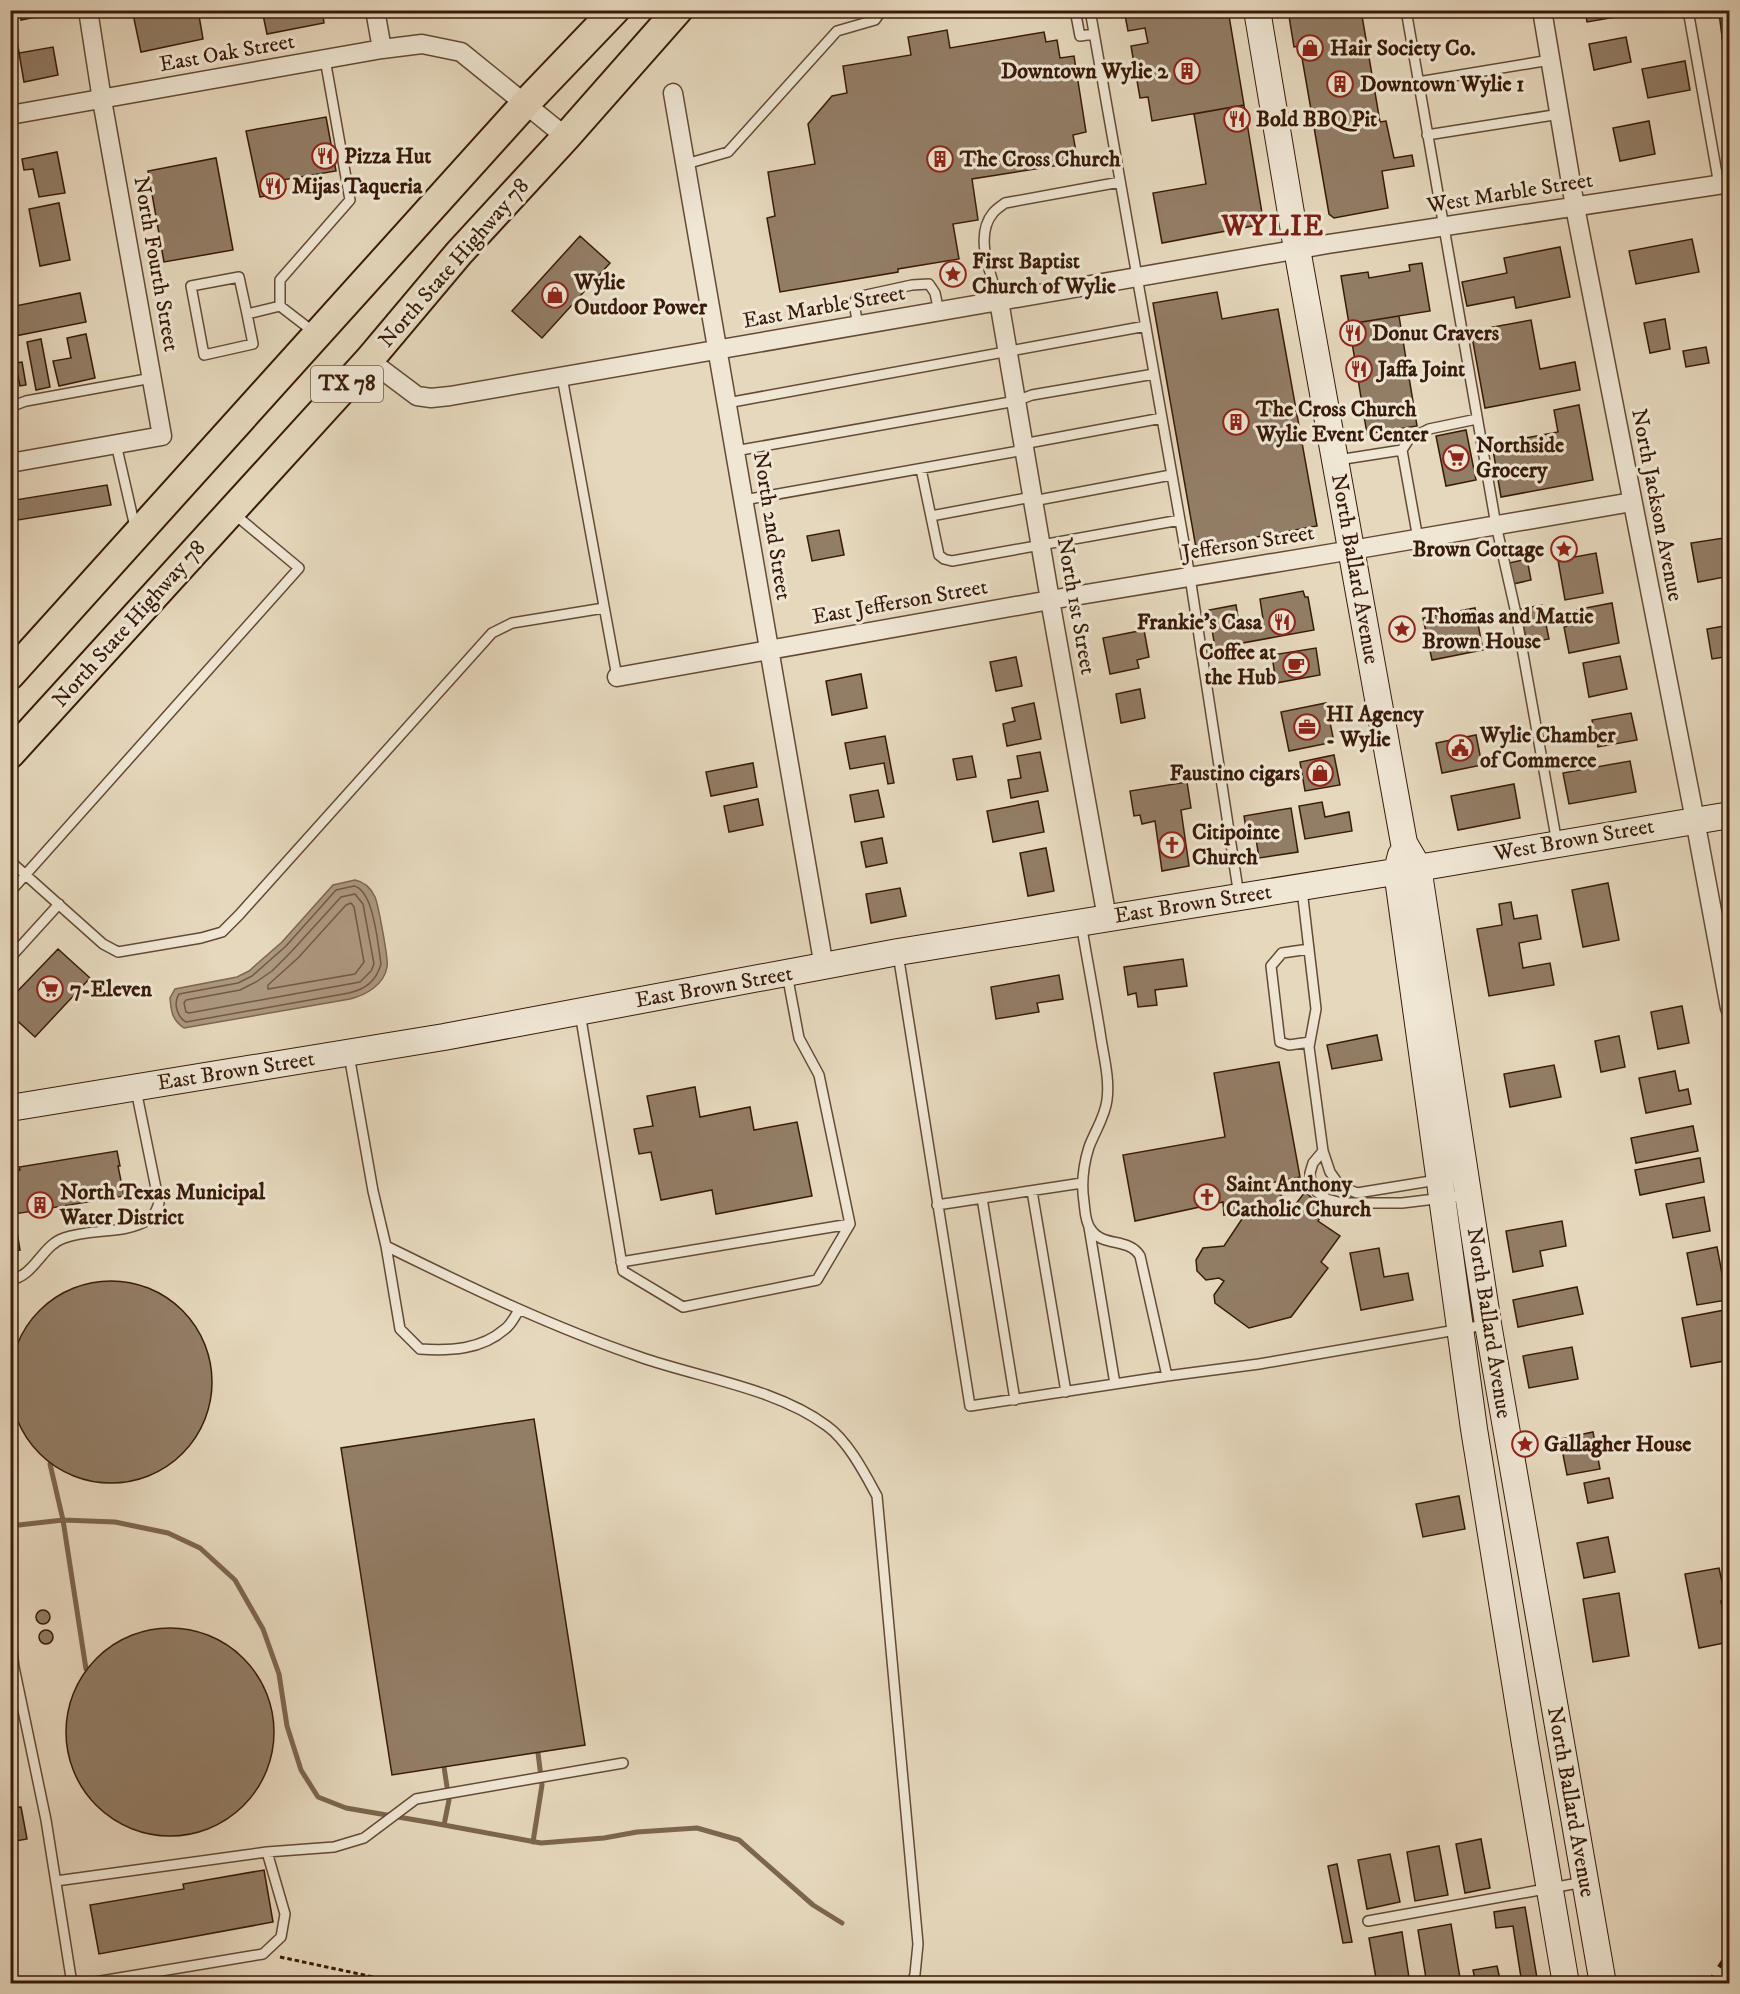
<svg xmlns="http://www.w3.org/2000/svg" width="1740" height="1994" viewBox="0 0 1740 1994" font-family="'IM FELL DW Pica',serif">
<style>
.water{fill:#ab977f;stroke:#7d654f;stroke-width:1.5}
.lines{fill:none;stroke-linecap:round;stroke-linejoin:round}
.shore{stroke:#725844;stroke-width:1.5}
.stream{stroke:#7d654f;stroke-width:5}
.building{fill:#927d66;stroke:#381a08;stroke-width:1.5}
.service-casing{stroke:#644a35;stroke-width:12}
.minor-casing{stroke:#644a35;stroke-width:21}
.secondary-casing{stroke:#381a08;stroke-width:28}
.primary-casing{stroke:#381a08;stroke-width:32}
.path{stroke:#381a08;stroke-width:3;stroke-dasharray:4.5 3;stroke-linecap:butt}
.service{stroke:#efe6d4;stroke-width:9}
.minor{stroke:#efe6d4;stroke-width:18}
.secondary{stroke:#efe6d4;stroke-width:26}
.primary{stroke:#e6d8bd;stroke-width:28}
.rail{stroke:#381a08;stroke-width:4.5;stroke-dasharray:10 10;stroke-linecap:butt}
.labels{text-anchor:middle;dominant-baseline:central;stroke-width:6;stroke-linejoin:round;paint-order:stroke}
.shield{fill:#efe6d4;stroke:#6f5745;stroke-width:1.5}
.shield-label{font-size:21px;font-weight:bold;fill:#381a08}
.poi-label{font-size:22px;font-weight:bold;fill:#381a08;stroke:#efe6d4;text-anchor:start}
.street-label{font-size:22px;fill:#381a08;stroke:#efe6d4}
.district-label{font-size:28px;font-weight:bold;letter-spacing:1.5px;fill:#7a1f14;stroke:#efe6d4}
</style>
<rect width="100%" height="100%" fill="#e6d8bd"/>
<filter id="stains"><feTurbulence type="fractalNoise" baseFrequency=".00333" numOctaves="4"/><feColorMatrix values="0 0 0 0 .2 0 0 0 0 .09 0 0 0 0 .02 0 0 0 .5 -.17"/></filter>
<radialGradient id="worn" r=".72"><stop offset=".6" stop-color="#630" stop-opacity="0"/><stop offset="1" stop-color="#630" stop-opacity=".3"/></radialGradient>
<!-- water -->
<path class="water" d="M355 880C365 882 371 888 375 897 378 904 389 961 387 967 384 985 366 995 350 999L184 1028C172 1020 171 1011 170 998L175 989 237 977 249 971 282 942 333 885Z"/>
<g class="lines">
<!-- shore -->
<path class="shore" d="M354 886C374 890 378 946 381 964 376 981 366 989 349 993L186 1022C177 1017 173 1003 179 994L238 983 252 976 286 946 336 890Z
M355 894 363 904 374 964 371 971 360 982 189 1013 186 1012 184 1003 186 1000 240 990 256 982 272 971 291 952 341 897Z
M351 903 354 907 364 962 355 974 268 989V985L298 958 346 905Z"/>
<!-- stream -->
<path class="stream" d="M50 1464 63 1520 86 1669
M19 1525 63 1520 115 1522 168 1533 200 1548 235 1580 263 1629 279 1674 287 1726 301 1770 318 1797 346 1808 433 1823 541 1843 604 1838 637 1832 697 1828 739 1840 813 1905 842 1923
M444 1767 449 1800 444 1825
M533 1842 542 1785 538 1753"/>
</g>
<!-- building -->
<path class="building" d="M20 10H45L46 15 21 20Z
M150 10H198L203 39 141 52 133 14Z
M262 10H322L324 23 267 34Z
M1124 10H1228L1244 105 1152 121 1148 97 1140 98 1131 46 1148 43 1145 28 1128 31Z
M1288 10H1361L1380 122 1386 121 1394 158 1412 155 1414 166 1382 171 1388 208 1334 218 1329 214 1300 46 1294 47Z
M1585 10H1650V11L1587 22Z
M1730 12V76H1727L1719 13Z
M947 30 950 48 1044 32 1046 42 1057 40 1060 58 1074 56 1086 132 1073 135 1076 152 1065 154 1067 164 972 179 978 220 953 224 959 259 898 269V272L780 292 767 218 775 216 768 172 815 164 808 124 832 96 847 93 843 66 911 55 908 37Z
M16 37 19 52 10 54V38Z
M1626 37 1631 62 1594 70 1589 44Z
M53 47 58 75 24 82 19 53Z
M1685 61 1690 90 1648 98 1642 69Z
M1244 105 1263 219 1258 225 1162 243 1153 193 1206 184 1194 114Z
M326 117 336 171 282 180 284 193 260 197 246 131Z
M1649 121 1655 154 1620 161 1613 128Z
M57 152 65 193 39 197 33 169 24 170 22 159Z
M216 158 233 250 164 262 148 171Z
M59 203 70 260 40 266 29 209Z
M580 236 610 263 542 338 512 311Z
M1692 239 1699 272 1636 284 1629 251Z
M1560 247 1570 297 1516 308 1514 297 1467 306 1462 282 1507 273 1504 258Z
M1422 263 1430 311 1349 324 1341 276 1368 272 1369 278 1410 271 1409 265Z
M1217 292 1222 319 1278 309 1317 526 1196 548 1153 303Z
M80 293 86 322 10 337V307Z
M1399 316 1417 426 1367 434 1349 324Z
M1665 319 1670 349 1650 353 1644 323Z
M1531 320 1540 369 1575 362 1580 390 1485 408 1471 331Z
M86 334 95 378 59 386 53 361 71 358 67 338Z
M41 339 50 387 36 390 27 342Z
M1706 347 1709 363 1686 367 1683 351Z
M22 362 26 385 20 386 15 363Z
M1579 405 1593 480 1501 497 1492 444 1558 432 1554 410Z
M1466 430 1476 480 1446 486 1436 436Z
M107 485 111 505 18 520 15 500Z
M839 530 844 555 812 561 807 536Z
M1730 537V576L1698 582 1691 543Z
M1596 553 1603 593 1565 600 1558 560Z
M1527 559 1531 580 1513 584 1509 563Z
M1303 591 1305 597H1308L1314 630 1215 648 1209 610 1236 605 1239 624 1263 619 1260 599Z
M1612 603 1619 643 1569 653 1564 627 1578 624 1575 610Z
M1542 605 1549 639 1527 643 1520 609Z
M1475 608 1483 650 1432 660 1423 618Z
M1730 625V656L1712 659 1707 629Z
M1144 630 1149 657 1137 660 1139 668 1110 674 1103 638Z
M1316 648 1320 675 1276 683 1272 655Z
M1620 656 1627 689 1589 697 1583 663Z
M1016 657 1022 686 996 691 990 662Z
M861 674 867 708 832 715 826 681Z
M1140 689 1145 718 1121 723 1116 694Z
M1034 703 1041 739 1007 746 1003 724 1015 721 1012 708Z
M1326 703 1334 742 1289 751 1281 712Z
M1631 713 1637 740 1598 747 1592 720Z
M1476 735 1482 765 1442 773 1436 743Z
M885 736 894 783 888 784 884 763 850 769 845 743Z
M1730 744V780L1723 745Z
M1040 752 1048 791 1011 798 1008 780 1021 778 1017 756Z
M1334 755 1340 785 1305 791 1300 762Z
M972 756 976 777 957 780 953 759Z
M1630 761 1636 792 1569 804 1563 773Z
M753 763 757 787 711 796 706 772Z
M1187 782 1191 808 1181 810 1189 866 1162 871 1155 821 1142 824 1140 815 1134 816 1130 791Z
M1514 784 1520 818 1458 830 1451 796Z
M878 790 884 817 855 822 850 795Z
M758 799 763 825 729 832 724 806Z
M1038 801 1044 832 993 842 987 811Z
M1322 802 1325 817 1349 812 1352 831 1305 839 1299 806Z
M1291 808 1298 852 1259 858 1256 839 1248 840 1244 816Z
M882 838 887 863 866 867 861 842Z
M1046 848 1054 891 1028 896 1020 853Z
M1608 883 1619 940 1583 947 1572 890Z
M900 888 906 916 871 923 866 894Z
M1511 902 1514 919 1537 915 1541 939 1519 943 1523 968 1550 963 1554 985 1489 996 1477 929 1502 925 1499 904Z
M58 949 90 978 35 1037 10 1014V999Z
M1183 959 1187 986 1155 990 1157 1005 1138 1007 1136 993 1128 995 1124 967Z
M1059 975 1063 999 1037 1003 1039 1012 996 1019 991 987Z
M1682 1006 1689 1043 1658 1049 1651 1012Z
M1377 1035 1382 1060 1332 1069 1327 1045Z
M1619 1036 1625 1067 1601 1072 1595 1041Z
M1279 1062 1300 1177 1265 1184 1295 1205 1305 1192 1325 1209 1318 1221 1340 1236 1321 1262 1328 1268 1291 1317 1249 1328 1215 1303 1214 1295 1224 1281 1219 1278 1206 1280 1197 1271 1196 1260 1203 1248 1224 1246 1248 1210 1224 1215 1223 1202 1135 1221 1123 1155 1225 1137 1214 1073Z
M1554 1065 1561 1097 1510 1107 1504 1074Z
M1675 1071 1679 1091 1688 1089 1691 1104 1646 1113 1639 1078Z
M695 1087 700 1117 750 1107 754 1130 797 1122 812 1196 716 1214 712 1190 661 1200 651 1152 639 1154 634 1129 653 1126 647 1096Z
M1693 1126 1698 1151 1636 1163 1631 1138Z
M117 1151 120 1166H118L124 1196 14 1214 20 1250 10 1251V1172L20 1170 19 1167Z
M1700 1158 1704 1182 1640 1195 1635 1170Z
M1704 1197 1710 1231 1673 1238 1666 1204Z
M1562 1221 1566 1246 1540 1251 1543 1266 1513 1272 1506 1231Z
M1717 1247 1727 1300 1697 1305 1687 1253Z
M1379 1248 1384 1277 1408 1273 1413 1300 1361 1310 1350 1253Z
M10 1382a101 101 0 1 1 202 0a101 101 0 1 1-202 0Z
M1577 1287 1583 1314 1518 1327 1513 1300Z
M1730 1309V1360L1691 1367 1682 1318Z
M1572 1347 1578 1379 1529 1388 1523 1356Z
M534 1419 585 1745 392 1775 341 1448Z
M1593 1432 1600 1469 1567 1475 1560 1439Z
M1609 1478 1613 1498 1588 1503 1584 1483Z
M1459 1496 1465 1529 1423 1537 1416 1504Z
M1608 1537 1615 1572 1584 1578 1577 1543Z
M1719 1568 1726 1600 1721 1601 1729 1642 1699 1648 1685 1574Z
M1619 1593 1629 1656 1593 1662 1583 1599Z
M36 1617a7 7 0 1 1 14 0a7 7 0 1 1-14 0Z
M66 1732a104 104 0 1 1 208 0a104 104 0 1 1-208 0Z
M39 1637a7 7 0 1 1 14 0a7 7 0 1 1-14 0Z
M21 1807 27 1839 10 1842V1808Z
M1481 1839 1490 1888 1465 1893 1456 1844Z
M1439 1846 1448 1895 1415 1901 1407 1852Z
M1390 1854 1400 1902 1367 1909 1358 1860Z
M1337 1864 1352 1942 1343 1943 1328 1866Z
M264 1870 273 1922 99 1954 90 1905 184 1889 183 1884Z
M1525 1907 1538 1984H1522L1513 1926 1496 1928 1494 1912Z
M1451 1924 1461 1984H1427L1418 1930Z
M1402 1932 1410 1984H1377L1369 1938Z
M1497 1966 1501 1984H1476L1473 1970Z"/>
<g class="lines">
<!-- service casing -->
<g class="service-casing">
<path id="service" d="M1075 10 1080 36 1094 34
M1090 10 1190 577 1239 896
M1406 10 1496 525 1515 609 1557 843
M1688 10 1719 185
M1418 82 1550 60
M1427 135 1560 114
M686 164 728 152 837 31 875 20 882 10
M999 301C992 276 973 237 993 213 996 209 1001 206 1005 203L1120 182
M280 306V280L350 200 325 59
M280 306 315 333
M247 314 253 344 204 355 191 286 239 277 247 314 280 306
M858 326 854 303 857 297 912 285 929 284 935 293 939 312
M562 377 617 677
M727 403 1146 326
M10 407 26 401 152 378
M116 444 135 527
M1023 444 1162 418
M1402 450 1409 439 1429 429 1477 419
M735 451 1016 401 1032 395 1154 374
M1338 460 1402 450 1418 539
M921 469 939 555 944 559 952 561 1180 520
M744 500 1024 450
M1033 501 1171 475
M931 516 1032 497
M10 861 103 944 118 952 201 938 222 932 239 915 492 633 512 623 604 608
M1302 890 1316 1009 1309 1047 1323 1151 1330 1172 1340 1186 1357 1193 1437 1180
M10 892 299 568 233 513
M1081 923C1087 959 1094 995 1100 1032 1103 1054 1110 1078 1107 1100 1105 1117 1095 1131 1089 1147 1083 1166 1081 1183 1084 1202 1085 1210 1085 1221 1090 1228 1101 1248 1129 1237 1140 1256L1167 1376
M1309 949 1282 953 1271 966 1280 1042 1289 1045 1310 1042
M898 954 970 1406 1167 1376 1259 1364 1485 1325
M10 958 59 904
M580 1013 623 1271 683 1307 817 1280 850 1224 819 1075 799 1038 787 974
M349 1055 373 1191 386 1246C469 1287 552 1327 640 1357 700 1378 776 1388 827 1426 848 1441 865 1474 877 1496L918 1944 915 1974 912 1984
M1323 1151 1313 1163 1310 1173 1311 1184 1317 1192 1327 1199 1342 1203H1402L1468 1195
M1032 1191 1066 1392
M982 1198 1015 1400
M937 1205 1082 1183
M1089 1227 1115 1384
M386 1246 400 1329 420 1349C450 1351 481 1350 505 1329 511 1325 515 1316 519 1310
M621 1262 850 1224
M10 1280C35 1276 42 1245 64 1238 91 1228 125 1235 150 1219 155 1215 157 1209 159 1203L136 1090
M10 1635 14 1667 46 1820 72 1984
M56 1881 267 1852 334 1847 364 1838 416 1799 623 1763
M1368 1921 1584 1882
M83 1984 263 1954 281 1937 285 1914 267 1852"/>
</g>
<!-- minor casing -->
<g class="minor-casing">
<path id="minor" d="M375 10 382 49
M1542 10 1575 207 1695 820 1730 1008
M673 93 824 967
M10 115 382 49 422 44 461 52 566 137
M999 301 1050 600 1107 918
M369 360 417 396 431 398 450 396 1328 244 1730 183
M10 463 162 436 102 100 88 10
M617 677 1050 600 1352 550 1632 502"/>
</g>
<!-- secondary casing -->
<g class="secondary-casing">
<path id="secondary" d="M1257 10 1297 249 1404 843 1418 867 1488 1324 1603 1984
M1401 855 1397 871 1474 1429 1525 1744 1566 1984
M10 1108 444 1037 898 952 1382 874 1730 815"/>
</g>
<!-- primary casing -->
<g class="primary-casing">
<path id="primary" d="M10 675 525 104 615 10
M10 754 369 360 459 253 566 137 678 10"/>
</g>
<!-- path -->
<path class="path" d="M280 1957 406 1984"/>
<!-- service -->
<use href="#service" class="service"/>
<!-- minor -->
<use href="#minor" class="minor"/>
<!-- secondary -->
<use href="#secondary" class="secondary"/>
<!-- primary -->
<use href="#primary" class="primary"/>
<!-- rail -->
<path class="rail" d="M1708 1984 1730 1951"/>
</g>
<!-- icons -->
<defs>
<g id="shop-ring" transform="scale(1.35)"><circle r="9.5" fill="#efe6d4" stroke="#8f2418" stroke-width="1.5"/><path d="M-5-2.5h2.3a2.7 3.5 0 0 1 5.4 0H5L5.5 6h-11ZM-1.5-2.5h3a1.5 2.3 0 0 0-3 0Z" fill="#8f2418"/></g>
<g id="building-ring" transform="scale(1.35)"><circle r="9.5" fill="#efe6d4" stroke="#8f2418" stroke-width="1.5"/><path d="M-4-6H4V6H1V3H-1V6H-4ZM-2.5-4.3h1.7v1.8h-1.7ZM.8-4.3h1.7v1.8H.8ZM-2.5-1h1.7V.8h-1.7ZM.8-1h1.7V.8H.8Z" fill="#8f2418"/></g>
<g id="restaurant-ring" transform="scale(1.35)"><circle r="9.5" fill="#efe6d4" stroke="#8f2418" stroke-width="1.5"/><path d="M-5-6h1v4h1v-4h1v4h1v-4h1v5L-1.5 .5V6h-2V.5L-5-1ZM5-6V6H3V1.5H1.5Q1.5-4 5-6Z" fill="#8f2418"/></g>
<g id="sight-ring" transform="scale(1.35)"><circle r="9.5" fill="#efe6d4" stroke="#8f2418" stroke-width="1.5"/><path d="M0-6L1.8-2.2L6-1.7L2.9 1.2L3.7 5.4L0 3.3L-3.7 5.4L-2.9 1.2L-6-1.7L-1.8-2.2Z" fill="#8f2418"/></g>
<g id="supermarket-ring" transform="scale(1.35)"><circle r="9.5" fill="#efe6d4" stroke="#8f2418" stroke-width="1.5"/><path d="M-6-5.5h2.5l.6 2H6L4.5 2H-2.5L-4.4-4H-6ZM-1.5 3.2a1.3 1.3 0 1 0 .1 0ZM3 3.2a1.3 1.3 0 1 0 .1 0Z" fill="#8f2418"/></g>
<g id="cafe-ring" transform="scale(1.35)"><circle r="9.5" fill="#efe6d4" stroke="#8f2418" stroke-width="1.5"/><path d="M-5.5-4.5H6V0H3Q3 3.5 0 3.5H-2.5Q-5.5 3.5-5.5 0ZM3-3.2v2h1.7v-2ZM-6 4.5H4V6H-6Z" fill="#8f2418"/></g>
<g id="office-ring" transform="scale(1.35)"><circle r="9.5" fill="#efe6d4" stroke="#8f2418" stroke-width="1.5"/><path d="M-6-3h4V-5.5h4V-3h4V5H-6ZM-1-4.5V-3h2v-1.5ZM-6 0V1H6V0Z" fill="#8f2418"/></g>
<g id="civic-ring" transform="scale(1.35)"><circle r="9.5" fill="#efe6d4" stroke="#8f2418" stroke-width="1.5"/><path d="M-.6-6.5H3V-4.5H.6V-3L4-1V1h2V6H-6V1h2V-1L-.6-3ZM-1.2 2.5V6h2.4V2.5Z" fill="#8f2418"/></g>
<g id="church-ring" transform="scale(1.35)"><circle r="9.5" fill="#efe6d4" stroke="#8f2418" stroke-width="1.5"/><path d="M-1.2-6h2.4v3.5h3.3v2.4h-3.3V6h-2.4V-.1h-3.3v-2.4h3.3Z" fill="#8f2418"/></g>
</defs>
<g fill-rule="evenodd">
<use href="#shop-ring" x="1310" y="48"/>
<use href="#building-ring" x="1187" y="71"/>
<use href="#building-ring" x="1340" y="84"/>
<use href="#restaurant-ring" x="1237" y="119"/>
<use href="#restaurant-ring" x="325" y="156"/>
<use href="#building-ring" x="940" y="159"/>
<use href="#restaurant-ring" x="273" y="186"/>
<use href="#sight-ring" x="953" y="274"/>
<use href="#shop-ring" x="555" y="295"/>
<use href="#restaurant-ring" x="1353" y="333"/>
<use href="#restaurant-ring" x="1359" y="369"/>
<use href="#building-ring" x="1236" y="422"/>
<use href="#supermarket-ring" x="1456" y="458"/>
<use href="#sight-ring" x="1564" y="549"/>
<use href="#restaurant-ring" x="1282" y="622"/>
<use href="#sight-ring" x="1402" y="629"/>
<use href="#cafe-ring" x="1296" y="665"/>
<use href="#office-ring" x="1307" y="727"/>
<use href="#civic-ring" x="1460" y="748"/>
<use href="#shop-ring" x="1320" y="773"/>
<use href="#church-ring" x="1172" y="845"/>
<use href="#supermarket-ring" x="50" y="989"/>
<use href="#church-ring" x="1207" y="1197"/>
<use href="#building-ring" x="40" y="1205"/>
<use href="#sight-ring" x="1525" y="1444"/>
</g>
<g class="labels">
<!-- shield labels -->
<rect class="shield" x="311" y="366" width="72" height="36" rx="4.5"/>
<g class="shield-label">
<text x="347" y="384">TX 78</text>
</g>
<!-- poi labels -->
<g class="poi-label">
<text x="1330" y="48">Hair Society Co.</text>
<text x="1168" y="71" text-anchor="end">Downtown Wylie 2</text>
<text x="1360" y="84">Downtown Wylie 1</text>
<text x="1256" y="119">Bold BBQ Pit</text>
<text x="344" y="156">Pizza Hut</text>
<text x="960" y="159">The Cross Church</text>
<text x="292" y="186">Mijas Taqueria</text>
<text x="972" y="261">First Baptist<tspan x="972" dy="25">Church of Wylie</tspan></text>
<text x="574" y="282">Wylie<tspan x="574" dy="25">Outdoor Power</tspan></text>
<text x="1372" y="333">Donut Cravers</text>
<text x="1378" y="369">Jaffa Joint</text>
<text x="1256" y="409">The Cross Church<tspan x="1256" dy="25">Wylie Event Center</tspan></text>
<text x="1476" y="445">Northside<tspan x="1476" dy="25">Grocery</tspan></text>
<text x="1544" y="549" text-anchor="end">Brown Cottage</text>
<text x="1422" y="616">Thomas and Mattie<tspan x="1422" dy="25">Brown House</tspan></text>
<text x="1262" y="622" text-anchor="end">Frankie's Casa</text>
<text x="1276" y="652" text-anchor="end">Coffee at<tspan x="1276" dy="25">the Hub</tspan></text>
<text x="1326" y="714">HI Agency<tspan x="1326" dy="25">- Wylie</tspan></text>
<text x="1480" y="735">Wylie Chamber<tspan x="1480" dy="25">of Commerce</tspan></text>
<text x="1300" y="773" text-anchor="end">Faustino cigars</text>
<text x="1192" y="832">Citipointe<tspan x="1192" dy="25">Church</tspan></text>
<text x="70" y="989">7-Eleven</text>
<text x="1226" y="1184">Saint Anthony<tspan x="1226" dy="25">Catholic Church</tspan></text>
<text x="60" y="1192">North Texas Municipal<tspan x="60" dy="25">Water District</tspan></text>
<text x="1544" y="1444">Gallagher House</text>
</g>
<!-- street labels -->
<g class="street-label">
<text transform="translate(227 53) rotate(-10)">East Oak Street</text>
<text transform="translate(1510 193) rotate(-9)">West Marble Street</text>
<text transform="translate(454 263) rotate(-49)">North State Highway 78</text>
<text transform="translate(156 264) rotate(80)">North Fourth Street</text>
<text transform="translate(824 307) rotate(-10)">East Marble Street</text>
<text transform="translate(1657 505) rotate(79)">North Jackson Avenue</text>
<text transform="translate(772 526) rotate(81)">North 2nd Street</text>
<text transform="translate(1248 543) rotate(-9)">Jefferson Street</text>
<text transform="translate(1355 569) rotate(80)">North Ballard Avenue</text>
<text transform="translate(900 602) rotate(-10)">East Jefferson Street</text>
<text transform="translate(1076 606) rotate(80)">North 1st Street</text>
<text transform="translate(129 624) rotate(-48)">North State Highway 78</text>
<text transform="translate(1574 840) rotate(-10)">West Brown Street</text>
<text transform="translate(1193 904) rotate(-9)">East Brown Street</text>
<text transform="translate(714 987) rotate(-10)">East Brown Street</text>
<text transform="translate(236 1071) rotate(-9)">East Brown Street</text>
<text transform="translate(1489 1323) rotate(81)">North Ballard Avenue</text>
<text transform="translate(1571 1802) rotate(80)">North Ballard Avenue</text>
</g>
<!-- district labels -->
<g class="district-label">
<text x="1273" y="226">WYLIE</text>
</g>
</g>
<!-- margin -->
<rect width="1740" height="1994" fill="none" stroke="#e6d8bd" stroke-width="36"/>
<rect x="12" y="12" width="1716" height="1970" fill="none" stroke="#381a08" stroke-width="3"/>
<rect x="18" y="18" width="1704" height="1958" fill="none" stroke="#381a08" stroke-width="1.5"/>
<rect width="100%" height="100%" filter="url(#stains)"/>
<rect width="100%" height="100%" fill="url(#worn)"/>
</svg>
